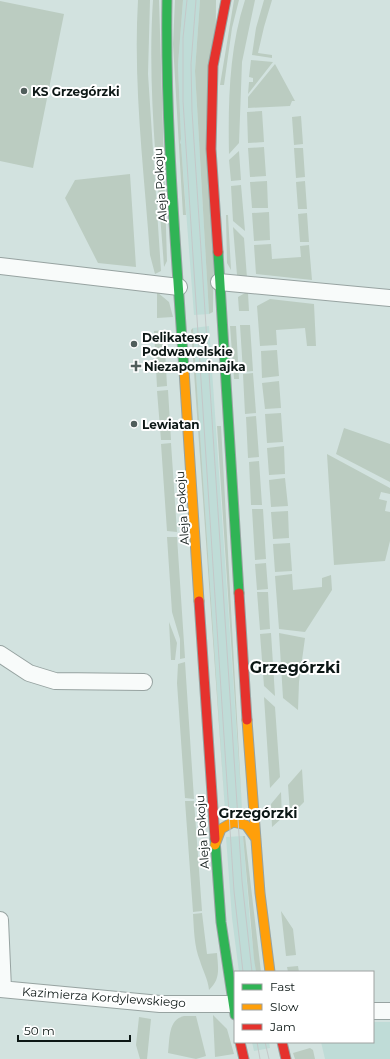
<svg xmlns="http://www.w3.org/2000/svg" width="390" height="1059" viewBox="0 0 390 1059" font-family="Montserrat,sans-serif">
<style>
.built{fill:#bfdcd7}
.green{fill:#bbccc1}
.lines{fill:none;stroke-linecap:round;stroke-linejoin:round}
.street-casing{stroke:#97a3a1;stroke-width:18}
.fast-casing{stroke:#97a3a1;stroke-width:11}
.slow-casing{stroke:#97a3a1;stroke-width:11}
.jam-casing{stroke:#97a3a1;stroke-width:11}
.street{stroke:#f8fbfa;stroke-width:16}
.fast{stroke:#30b455;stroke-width:9}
.slow{stroke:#ff9f0a;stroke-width:9}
.jam{stroke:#e5322d;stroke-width:9}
.tram{stroke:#c4c8c8;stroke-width:1}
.poi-dot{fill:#515e5c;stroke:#fff;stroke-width:1.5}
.labels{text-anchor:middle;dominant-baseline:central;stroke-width:4;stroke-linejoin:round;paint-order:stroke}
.poi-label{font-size:12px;font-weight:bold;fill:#0c1715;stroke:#fff;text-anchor:start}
.street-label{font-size:12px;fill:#0c1715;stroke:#fff}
.quarter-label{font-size:14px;font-weight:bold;fill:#0c1715;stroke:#fff}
.district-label{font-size:16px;font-weight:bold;fill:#0c1715;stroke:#fff}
</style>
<rect width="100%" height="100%" fill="#d2e2df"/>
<!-- built -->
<path class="built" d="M183 0H200L195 71 209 314 194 315 181 145 180 144 181 139 178 65Z
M209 326 242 810H225L193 328Z
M243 836 250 922 256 972H239L232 918 226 837Z
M373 1022H390V1059H325L321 1042H373Z
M252 1042H269L270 1048 254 1051Z"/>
<!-- green -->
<path class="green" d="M138 0H150L148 74 161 271 155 274 150 255C144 170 133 85 138 0Z
M153 0H159L167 261 164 267C158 179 147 89 153 0Z
M175 0H183L178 65 181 139 180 143 181 144 186 215H183L173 44Z
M200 0H216L213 312 209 314 195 71Z
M234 0H239L232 28 224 85H220Z
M245 0H255L242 62 239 143 229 154C228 103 229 49 245 0Z
M264 0H272L264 27 258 53 272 55V58L252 55 256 28Z
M0 1 64 14 33 168 0 161Z
M251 60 273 62 248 94 249 82H253V78L249 77Z
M275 64 295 101H292L290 106 248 108V97Z
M262 111 264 142 248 143 247 112Z
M301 116 303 144 294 145 292 117Z
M264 147 266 176 250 177 248 148Z
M294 148H303L305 177 296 178Z
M239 151 241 180 231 181 229 160Z
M130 174 136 267 98 263 65 198 75 180Z
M267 181 268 208H252L250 182Z
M305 181 307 209H298L296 182Z
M241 185 245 231 233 221 231 186Z
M269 212 270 240 254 241 252 213Z
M307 213 309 242H300L298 214Z
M226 215H228L231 270 227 263Z
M233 227 244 238 247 278 237 275Z
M271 244 272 259 301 257 300 246 309 245 312 280 256 274 254 245Z
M157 292 169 302 173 317 157 318Z
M245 293H248L249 311H239L238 297Z
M270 299 314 304 316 346H307L305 328 276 330 277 345 260 346 257 306Z
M240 325H250L253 371 243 372Z
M230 326H236L239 379H234Z
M193 328 225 810 191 330Z
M164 330 167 386 157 387 154 331Z
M277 350 279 376 262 378 261 351Z
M253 373 256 413 245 414 243 374Z
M279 381 281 408 265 409 262 383Z
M168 390 171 440H161L157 391Z
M281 413 283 442 267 443 265 414Z
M256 416 259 457 248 458 246 417Z
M217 426H221L242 810Z
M344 428 390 444V482L336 454Z
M171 443 177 532 167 531 161 444Z
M284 446 285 474 269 475 267 448Z
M327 454 390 488V494L381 492 379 499 387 501 385 511 390 512V541L385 561 334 565Z
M259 461 262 505H251L249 462Z
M285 478 288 506 271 507 269 480Z
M252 509H263L266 559 255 560Z
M288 511 289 538 273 539 271 512Z
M167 537H177L185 658 180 659V639L172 612Z
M290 543 292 571 275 572 273 544Z
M266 563 268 589 257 590 255 564Z
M292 574 293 590 322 587V578L331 575 332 590 305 632 279 629 275 576Z
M257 592H268L270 629 260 630Z
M169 622 177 643 175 660H171Z
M271 633 275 696 264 686 260 634Z
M279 633 305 638 299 682 298 710 283 698Z
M185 662 194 799 185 798 177 683 178 664Z
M264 697 275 707 280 777 270 788Z
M302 769 304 802 292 814 290 813 288 785Z
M281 792 282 818 272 827 271 804Z
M185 801H194L202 911 193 912Z
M243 836H245L261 972H256L254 959Z
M281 911 293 929 296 955 286 956Z
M202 913 207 954 217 953C218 968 221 979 209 990 208 979 203 971 200 961 194 946 194 929 193 914Z
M298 966 299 972H288L287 967Z
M213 1015 227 1029 234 1054 215 1057Z
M184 1016H196L206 1056 196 1059 168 1053C170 1038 168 1020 184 1016Z
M139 1017 151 1019 147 1059H140L136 1045Z
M310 1048 313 1050 315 1059H295L293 1053Z"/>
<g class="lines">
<!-- street casing -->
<g class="street-casing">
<path id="street" d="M0 266 179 287
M219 282 390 298
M0 654 29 673 55 681 144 682
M0 920 3 989
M0 989 160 1004H233
M373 1011H390"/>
</g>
<!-- fast casing -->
<g class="fast-casing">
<path id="fast" d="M167 0C165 123 176 247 184 370
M218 252 239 593
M215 839 221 922 235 1015"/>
</g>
<!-- slow casing -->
<g class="slow-casing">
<path id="slow" d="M184 370 199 601
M247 720 260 893 270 972
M215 845 221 829 233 822 246 825 256 839"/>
</g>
<!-- jam casing -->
<g class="jam-casing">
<path id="jam" d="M218 252 211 149 213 66 226 0
M239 593 247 720
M199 601 215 839
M240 1042 244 1059
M282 1042 286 1059"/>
</g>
<!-- street -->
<use href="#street" class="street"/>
<!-- fast -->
<use href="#fast" class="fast"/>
<!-- slow -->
<use href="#slow" class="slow"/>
<!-- jam -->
<use href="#jam" class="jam"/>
<!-- tram -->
<path class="tram" d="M187 0 183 38V101L234 891 243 972
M196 0 191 64 192 111 242 881 252 972
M257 1042 260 1059
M265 1042 269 1059"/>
</g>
<!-- markers -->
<g class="poi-dot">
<circle cx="24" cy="91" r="4"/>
<circle cx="134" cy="344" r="4"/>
<path d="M134 360h4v4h4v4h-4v4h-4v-4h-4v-4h4z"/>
<circle cx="134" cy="424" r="4"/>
</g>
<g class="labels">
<!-- poi labels -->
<g class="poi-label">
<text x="32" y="91">KS Grzegórzki</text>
<text x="142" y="337">Delikatesy<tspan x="142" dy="14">Podwawelskie</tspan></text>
<text x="144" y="366">Niezapominajka</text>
<text x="142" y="424">Lewiatan</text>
</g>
<!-- street labels -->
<g class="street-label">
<text transform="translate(160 185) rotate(-94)">Aleja Pokoju</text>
<text transform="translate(182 508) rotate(-94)">Aleja Pokoju</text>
<text transform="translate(202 832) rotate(-94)">Aleja Pokoju</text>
<text transform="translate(104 997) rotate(4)">Kazimierza Kordylewskiego</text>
</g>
<!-- quarter labels -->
<g class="quarter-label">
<text x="258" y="813">Grzegórzki</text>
</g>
<!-- district labels -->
<g class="district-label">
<text x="295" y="667">Grzegórzki</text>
</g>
</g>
<!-- legend -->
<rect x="234" y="971" width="140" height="72" fill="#ffffff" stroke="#9ea2a1"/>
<rect x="242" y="984" width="20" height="6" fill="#30b455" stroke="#9ea2a1"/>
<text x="270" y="991" font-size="12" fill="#0c1715">Fast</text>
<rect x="242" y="1004" width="20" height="6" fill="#ff9f0a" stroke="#9ea2a1"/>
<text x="270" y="1011" font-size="12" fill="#0c1715">Slow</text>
<rect x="242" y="1024" width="20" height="6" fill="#e5322d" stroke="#9ea2a1"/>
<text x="270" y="1031" font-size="12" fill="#0c1715">Jam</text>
<!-- scale -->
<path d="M18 1035v6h112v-6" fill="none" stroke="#0c1715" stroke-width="2"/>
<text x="24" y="1035" font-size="12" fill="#0c1715" stroke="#ffffff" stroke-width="3" paint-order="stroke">50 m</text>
</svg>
